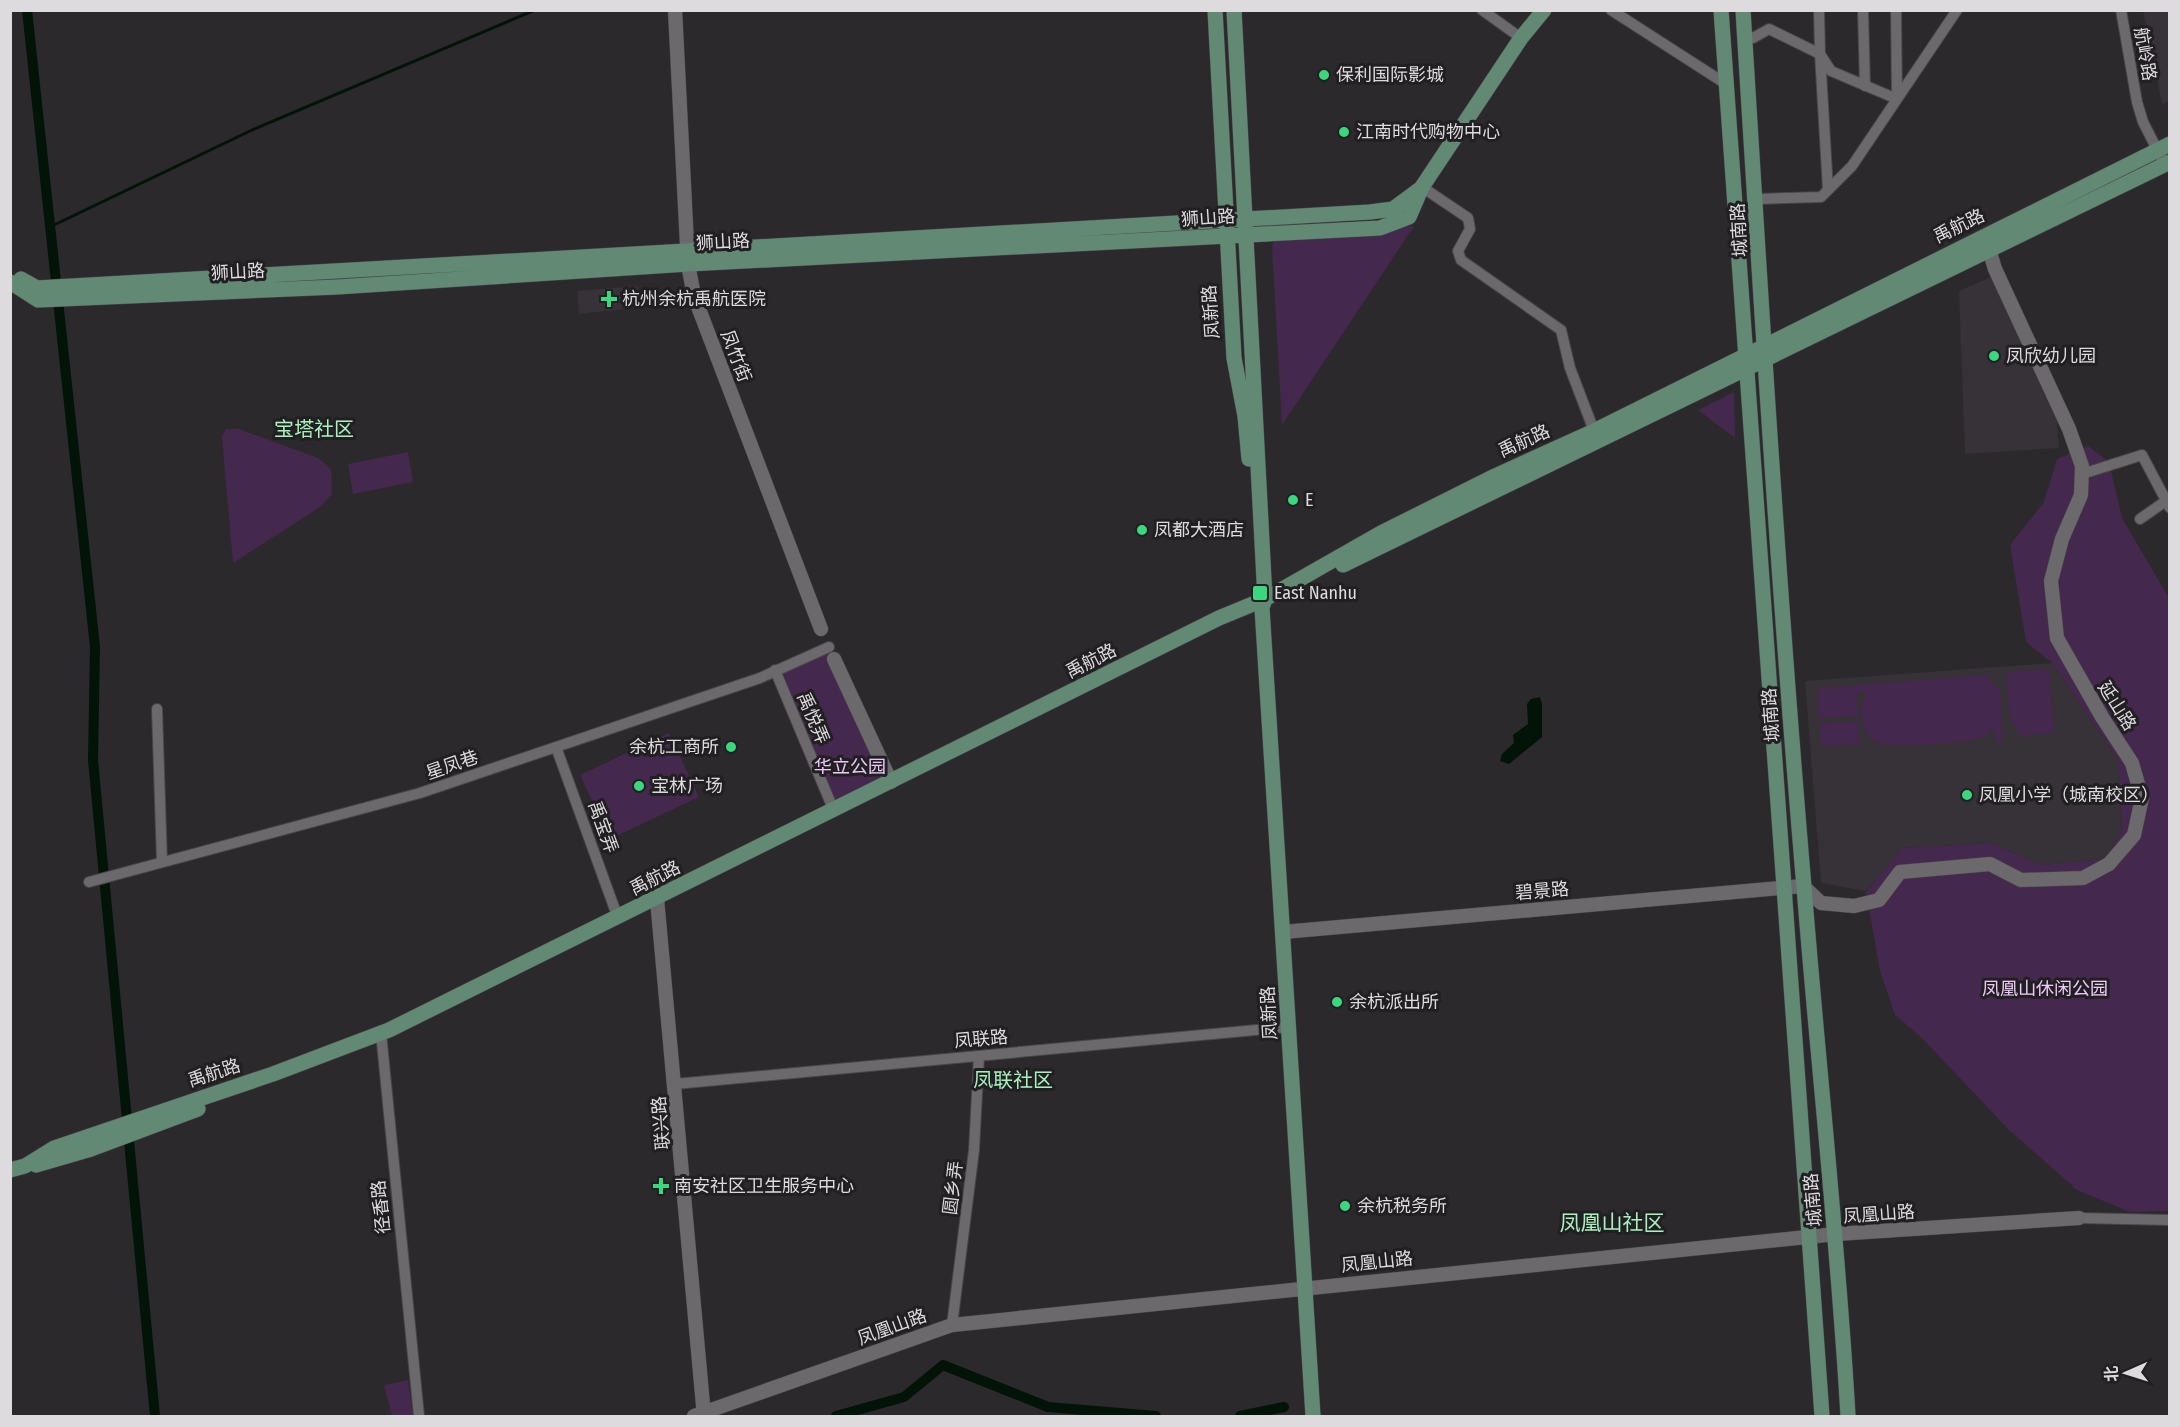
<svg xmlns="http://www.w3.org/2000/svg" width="2180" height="1427" viewBox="0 0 2180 1427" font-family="'Fira Sans Condensed','Noto Sans SC',sans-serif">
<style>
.built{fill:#373138}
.green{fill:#44284d}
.water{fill:#021408}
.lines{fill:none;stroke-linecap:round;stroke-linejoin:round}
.stream{stroke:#021408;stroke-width:3}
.canal{stroke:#021408;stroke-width:10}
.minor-casing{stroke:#484648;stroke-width:12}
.tertiary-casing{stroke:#484648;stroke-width:15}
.secondary-casing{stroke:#484648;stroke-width:16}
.minor{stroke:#6b696c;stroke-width:10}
.tertiary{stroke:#6b696c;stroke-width:14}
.secondary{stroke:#618973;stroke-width:15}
.poi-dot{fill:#3bd77f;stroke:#211f22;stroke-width:2}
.labels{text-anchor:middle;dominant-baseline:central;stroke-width:6;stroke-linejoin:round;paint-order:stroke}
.street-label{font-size:18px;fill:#dddbdd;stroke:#211f22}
.poi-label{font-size:18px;fill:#dddbdd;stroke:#211f22;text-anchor:start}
.park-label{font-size:18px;fill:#edc9f8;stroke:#211f22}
.neighbourhood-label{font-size:20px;fill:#a8f0be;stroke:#211f22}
.quarter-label{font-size:21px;fill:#a8f0be;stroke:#211f22}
</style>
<rect width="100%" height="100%" fill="#2b292c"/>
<!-- built -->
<path class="built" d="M2143 11H2169V101L2162 104Z
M1991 277 2057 420 2059 448 1965 454 1959 291Z
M638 286 641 307 579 314 577 291Z
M2052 663 2118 759 2122 831 2105 859 2040 865 1992 843 1904 848 1866 891 1821 883 1805 681Z"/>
<!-- green -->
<path class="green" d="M1414 226 1282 425 1272 247 1276 235Z
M1734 392 1735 438 1698 410Z
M226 429H239L318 458 331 469 332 494 320 507 233 563 222 437Z
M2088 446 2109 462 2122 518 2169 598V1211L2130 1212 2077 1190 2009 1130 1922 1038 1895 1015 1880 971 1866 892 1903 848 1992 843 2040 865 2105 859 2122 831 2118 759 2052 663 2026 642 2010 545 2044 502 2057 459Z
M408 452 413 482 353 494 348 464Z
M825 648 885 780 836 806 783 673Z
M2049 669 2054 733 2020 736 2009 714 2006 672Z
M1988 675V680L2000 691 2003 742H1996V730L1992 729C1988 734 1984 738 1977 739 1961 743 1899 747 1884 744 1859 738 1856 709 1868 692L1857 693 1858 716 1818 718V688Z
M1858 722 1859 745 1821 746 1820 723Z
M669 733 699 797 610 839 580 775Z
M408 1380 413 1416H392L384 1385Z"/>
<!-- water -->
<path class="water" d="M1540 697 1542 704V737L1509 764 1500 761 1502 754 1514 743 1513 735 1528 724 1527 704 1531 699Z"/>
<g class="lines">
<!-- stream -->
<path class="stream" d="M52 226 252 130 535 10"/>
<!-- canal -->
<path class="canal" d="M27 10 95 647 93 760 155 1416
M836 1416 904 1397 943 1365 1048 1407 1156 1416
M1240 1416 1284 1407"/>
<!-- minor casing -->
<g class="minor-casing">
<path id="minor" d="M1482 10 1521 38
M1611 10 1726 84
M1819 10 1820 54 1831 71 1897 99 1896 10
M1863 10 1865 86
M2121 10 2137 102 2143 122 2161 157
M1745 35 1753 38 1769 29 1820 54 1828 190
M1422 187 1468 218 1470 229 1458 251 1461 260 1561 330 1570 368 1596 436
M1757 199 1821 197 1852 166 1957 10
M2082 474 2142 455 2170 508
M2140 519 2170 498
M775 670 834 811
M157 709 162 862
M556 747 618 918
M89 882 420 793 760 678 829 647
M381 1033 419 1416
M675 1084 1289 1027
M2079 1218 2170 1220
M952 1325 974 1150 979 1056"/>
</g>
<!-- tertiary casing -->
<g class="tertiary-casing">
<path id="tertiary" d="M675 10 688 264 694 296 821 629
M834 659 891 782
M657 899 704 1416
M1283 932 1803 886 1821 903 1854 906 1879 900 1900 872 1990 864 2021 880 2083 878 2109 864 2134 835 2142 798 2132 763 2102 717 2057 638 2051 581 2062 539 2081 495 2082 466 2069 429 1995 269 1989 249
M694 1416 952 1325 1836 1234 2079 1218"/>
</g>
<!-- secondary casing -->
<g class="secondary-casing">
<path id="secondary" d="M1215 10 1234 358 1245 416 1249 459
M1234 10 1265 599 1262 608 1313 1416
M1721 10 1822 1416
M1743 10C1761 303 1779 595 1804 887 1818 1064 1838 1240 1848 1416
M21 279 37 288 1370 212 1393 209 1420 189
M10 282 38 300 337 287 688 264 1380 228 1409 217 1422 187 1521 38 1544 10
M1343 565 2170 162
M36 1165 91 1149 198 1109
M10 1170 25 1166 54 1148 273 1074 389 1030 1219 618 1265 599 1381 533 1495 476 1594 431 2170 144"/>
</g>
<!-- minor -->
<use href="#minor" class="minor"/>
<!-- tertiary -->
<use href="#tertiary" class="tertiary"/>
<!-- secondary -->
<use href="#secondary" class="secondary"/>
</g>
<!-- markers -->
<g class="poi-dot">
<circle cx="1324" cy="75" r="6"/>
<circle cx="1344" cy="132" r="6"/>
<path d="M606 290h6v6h6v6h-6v6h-6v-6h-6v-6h6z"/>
<circle cx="1994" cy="356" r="6"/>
<circle cx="1293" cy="500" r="6"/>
<circle cx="1142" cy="530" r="6"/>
<rect x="1252" y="585" width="16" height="16" rx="3"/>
<circle cx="731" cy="747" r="6"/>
<circle cx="639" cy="786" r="6"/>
<circle cx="1967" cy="795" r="6"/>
<circle cx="1337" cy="1002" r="6"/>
<path d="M658 1177h6v6h6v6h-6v6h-6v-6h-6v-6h6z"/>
<circle cx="1345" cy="1206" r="6"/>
</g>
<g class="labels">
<!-- street labels -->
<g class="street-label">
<text transform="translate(2145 54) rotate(80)">航岭路</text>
<text transform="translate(1208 218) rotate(-4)">狮山路</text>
<text transform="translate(1959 226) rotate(-26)">禹航路</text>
<text transform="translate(1739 230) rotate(-93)">城南路</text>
<text transform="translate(723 242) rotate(-3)">狮山路</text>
<text transform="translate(238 272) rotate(-3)">狮山路</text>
<text transform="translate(1211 312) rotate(-94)">凤新路</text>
<text transform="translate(736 356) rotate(69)">凤竹街</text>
<text transform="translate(1524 441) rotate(-24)">禹航路</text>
<text transform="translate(1091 661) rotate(-27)">禹航路</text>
<text transform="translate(2117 706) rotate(58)">延山路</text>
<text transform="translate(1771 715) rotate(-94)">城南路</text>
<text transform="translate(813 718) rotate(67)">禹悦弄</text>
<text transform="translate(452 765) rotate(-19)">星凤巷</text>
<text transform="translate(603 827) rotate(70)">禹宝弄</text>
<text transform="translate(655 878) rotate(-27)">禹航路</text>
<text transform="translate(1542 891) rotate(-5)">碧景路</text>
<text transform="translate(1269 1013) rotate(-93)">凤新路</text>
<text transform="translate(981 1039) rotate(-5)">凤联路</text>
<text transform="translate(214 1073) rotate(-18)">禹航路</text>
<text transform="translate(661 1123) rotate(-95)">联兴路</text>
<text transform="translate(953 1188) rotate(-83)">圆乡弄</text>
<text transform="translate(1813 1200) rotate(-95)">城南路</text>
<text transform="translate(381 1207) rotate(-96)">径香路</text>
<text transform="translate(1879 1214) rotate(-4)">凤凰山路</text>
<text transform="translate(1377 1262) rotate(-6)">凤凰山路</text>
<text transform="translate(892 1327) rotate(-20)">凤凰山路</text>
</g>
<!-- poi labels -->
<g class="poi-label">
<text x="1336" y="75">保利国际影城</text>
<text x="1356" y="132">江南时代购物中心</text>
<text x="622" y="299">杭州余杭禹航医院</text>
<text x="2006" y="356">凤欣幼儿园</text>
<text x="1305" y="500">E</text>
<text x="1154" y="530">凤都大酒店</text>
<text x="1274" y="593">East Nanhu</text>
<text x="719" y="747" text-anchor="end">余杭工商所</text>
<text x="651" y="786">宝林广场</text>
<text x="1979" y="795">凤凰小学（城南校区）</text>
<text x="1349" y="1002">余杭派出所</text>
<text x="674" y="1186">南安社区卫生服务中心</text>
<text x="1357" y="1206">余杭税务所</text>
</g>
<!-- park labels -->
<g class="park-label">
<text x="850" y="767">华立公园</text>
<text x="2045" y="989">凤凰山休闲公园</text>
</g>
<!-- neighbourhood labels -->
<g class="neighbourhood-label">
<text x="314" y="429">宝塔社区</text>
<text x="1013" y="1080">凤联社区</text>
</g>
<!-- quarter labels -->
<g class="quarter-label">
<text x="1612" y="1223">凤凰山社区</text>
</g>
</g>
<!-- border -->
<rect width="2180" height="1427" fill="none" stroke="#dddbdd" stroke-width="24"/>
<!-- north arrow -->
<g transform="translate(2126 1373) rotate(267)" stroke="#211f22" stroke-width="4.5" paint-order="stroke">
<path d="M0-4.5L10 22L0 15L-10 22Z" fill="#dddbdd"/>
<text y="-9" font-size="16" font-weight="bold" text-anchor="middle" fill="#dddbdd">北</text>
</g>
</svg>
